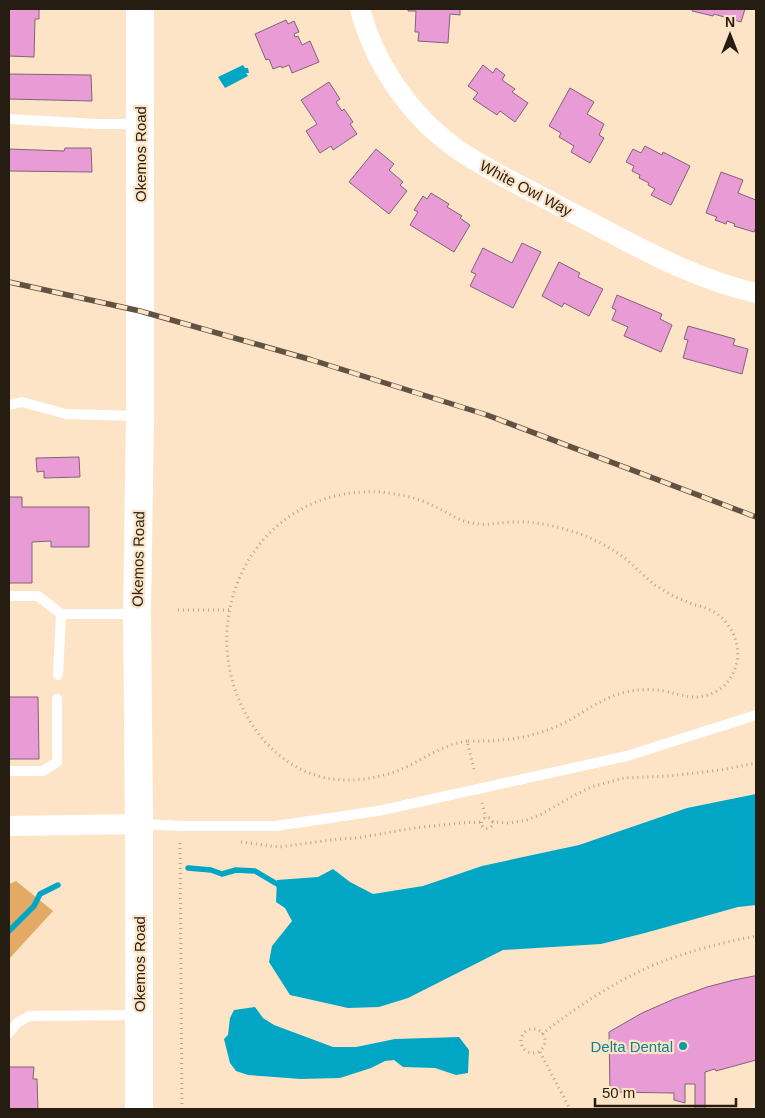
<svg xmlns="http://www.w3.org/2000/svg" width="765" height="1118" viewBox="0 0 765 1118" font-family="Helvetica,sans-serif">
<style>
.green{fill:#e2aa64}
.water{fill:#00a6c3}
.lines{fill:none;stroke-linecap:round;stroke-linejoin:round}
.stream{stroke:#00a6c3;stroke-width:5.5}
.building{fill:#e99bd5;stroke:#806378}
.path{stroke:#b7a28b;stroke-width:3;stroke-dasharray:1 4;stroke-linecap:butt}
.service{stroke:#fff;stroke-width:10}
.minor{stroke:#fff;stroke-width:20}
.secondary{stroke:#fff;stroke-width:28}
.rail-casing{stroke:#615343;stroke-width:5.5}
.rail{stroke:#fee4c6;stroke-width:4;stroke-dasharray:11;stroke-linecap:butt}
.culture-dot{fill:#0f9aa8;stroke:#fee4c6;stroke-width:2}
.labels{text-anchor:middle;dominant-baseline:central;stroke-width:4.5;stroke-linejoin:round;paint-order:stroke}
.street-label{font-size:15px;fill:#261d12;stroke:#fee4c6}
.culture-label{font-size:15px;fill:#0d838f;stroke:#fee4c6;text-anchor:end}
</style>
<rect width="100%" height="100%" fill="#fee4c6"/>
<!-- green -->
<path class="green" d="M16 881 53 911 9 959V884Z"/>
<!-- water -->
<path class="water" d="M243 65 245 68H248L249 73H246L248 76 225 88 218 77Z
M756 794V905L738 907 645 933 601 944 503 950 408 998 379 1007 348 1008 290 995 269 962 272 946 292 921 285 908 276 902 277 880 318 877 333 869 350 882 373 894 423 886 482 866 579 845 687 808Z
M255 1007 263 1018 274 1025 333 1047H356L395 1039 459 1037 469 1050 468 1073 456 1075 435 1068 403 1067 394 1060 385 1061 371 1068 340 1078 301 1079 248 1075 236 1071 230 1063 224 1039 228 1035 230 1018 234 1010Z"/>
<g class="lines">
<!-- stream -->
<path class="stream" d="M188 868 211 870 222 874 236 870 255 871 277 884
M9 931 34 906 40 894 58 885"/>
</g>
<!-- building -->
<path class="building" d="M9 9H39V19H35L34 57 9 56Z
M408 9H460V15L450 14 448 43 418 41 419 32H415L416 11H408Z
M693 9H745L741 22 714 14 713 16 692 11Z
M286 20 288 24 294 21 299 32 294 34 295 37 298 36 302 45 310 41 319 62 292 73 289 65 282 68 281 66 273 69 269 59 266 60 255 34Z
M483 65 493 73 496 68 505 75 502 80 515 89 512 92 528 103 515 122 500 111 497 115 473 99 478 93 468 86Z
M9 74 91 75 92 101 9 99Z
M329 82 340 99 336 102 342 111 344 109 353 122 350 124 357 134 333 150 331 146 320 153 306 131 317 124 301 100Z
M570 88 594 102 587 114 604 124 599 135 604 138 590 163 571 152 574 146 559 137 561 133 549 126Z
M645 146 662 155 663 152 690 166 671 205 651 195 655 189 648 185 649 183 639 178 640 175 632 171 634 166 626 162 633 149 641 153Z
M65 148H91L92 172 9 171V149L64 151Z
M376 149 394 164 389 170 403 182 400 185 407 191 389 214 349 182Z
M721 172 743 180 738 193 756 200V227L754 232 734 226 735 224 727 221 726 224 715 220 717 217 706 213Z
M431 193 449 204 447 207 462 216 460 218 470 225 454 252 410 225 418 212 414 210 423 196 427 199Z
M522 243 541 252 513 308 470 286 476 274 471 272 483 248 512 263Z
M559 262 580 273 578 277 603 289 589 316 564 303 562 307 542 296Z
M617 295 662 314 660 319 672 325 661 352 624 336 628 327 612 320 616 310 612 308Z
M688 326 735 339 733 345 748 349 742 374 683 358 688 340 684 339Z
M79 457 80 477 44 478V471L37 472 36 458Z
M9 497H22V507H89V547H51V541L32 542V583H9Z
M9 697H38L39 759H9Z
M754 976H756V1060L716 1071 715 1069 705 1072V1109H695V1084H685V1103L674 1100V1093L610 1092 609 1032 642 1013 674 999 707 987 734 980Z
M9 1067H34L33 1079H37L38 1109H9Z"/>
<g class="lines">
<!-- path -->
<path class="path" d="M178 610H229
M467 741C442 745 424 759 402 769 381 778 354 782 332 779 304 775 279 759 261 737 182 637 247 485 380 492 399 494 419 498 436 507 448 513 459 521 472 523 485 526 497 523 511 522 534 521 558 526 580 534 596 540 613 549 626 559 636 568 645 577 655 585 666 592 678 599 690 603 696 606 702 606 708 609 728 617 741 640 737 662 734 675 727 686 715 692 695 702 684 695 664 691 652 689 638 689 626 692 604 697 587 710 568 721 536 738 503 742 467 741L475 773
M482 803 486 818
M481.5 823a5.5 5.5 0 1 1 11 0a5.5 5.5 0 1 1-11 0Z
M492 822 509 823 527 820 540 815 571 797 591 787 624 778 669 776 721 770 756 763
M241 842 279 847 339 839 357 838 414 828 461 823 482 822
M521 1041a12 12 0 1 1 24 0a12 12 0 1 1-24 0Z
M542 1034C575 1008 611 984 649 967 684 952 720 943 756 936
M540 1052 570 1109
M182 1109 180 842H182"/>
<!-- service -->
<path class="service" d="M9 119 98 124H140
M9 405 22 402 66 414 139 416
M9 596H38L61 614H136
M58 675 61 614
M9 771H43L57 762V699
M141 824 180 826H275L378 811 627 756 756 715
M9 1033 17 1023 29 1016 138 1015"/>
<!-- minor -->
<path class="minor" d="M360 9C374 63 409 114 454 147 475 162 497 173 519 185 543 197 566 210 590 222 643 250 697 280 756 293
M9 826 139 824"/>
<!-- secondary -->
<path class="secondary" d="M139 1109V824L137 614 140 416V9"/>
<!-- rail casing -->
<g class="rail-casing">
<path id="rail" d="M9 282 140 311 312 360 487 415 756 517"/>
</g>
<!-- rail -->
<use href="#rail" class="rail"/>
</g>
<!-- markers -->
<circle class="culture-dot" cx="683" cy="1046" r="5"/>
<g class="labels">
<!-- street labels -->
<g class="street-label">
<text transform="translate(140 154) rotate(-90)">Okemos Road</text>
<text transform="translate(526 188) rotate(28)">White Owl Way</text>
<text transform="translate(138 559) rotate(-89)">Okemos Road</text>
<text transform="translate(139 964) rotate(-90)">Okemos Road</text>
</g>
<!-- culture labels -->
<g class="culture-label">
<text x="673" y="1046">Delta Dental</text>
</g>
</g>
<!-- border -->
<rect width="765" height="1118" fill="none" stroke="#261d12" stroke-width="20"/>
<!-- north arrow -->
<g transform="translate(730 35)" stroke="#fee4c6" stroke-width="4" paint-order="stroke">
<path d="M0-4L9 19L0 12L-9 19Z" fill="#261d12"/>
<text y="-8" font-size="14" font-weight="bold" text-anchor="middle" fill="#261d12">N</text>
</g>
<!-- scale -->
<path d="M595 1098v8h141v-8" fill="none" stroke="#261d12" stroke-width="2.5"/>
<text x="602" y="1098" font-size="15" fill="#261d12" stroke="#fee4c6" stroke-width="4" paint-order="stroke">50 m</text>
</svg>
